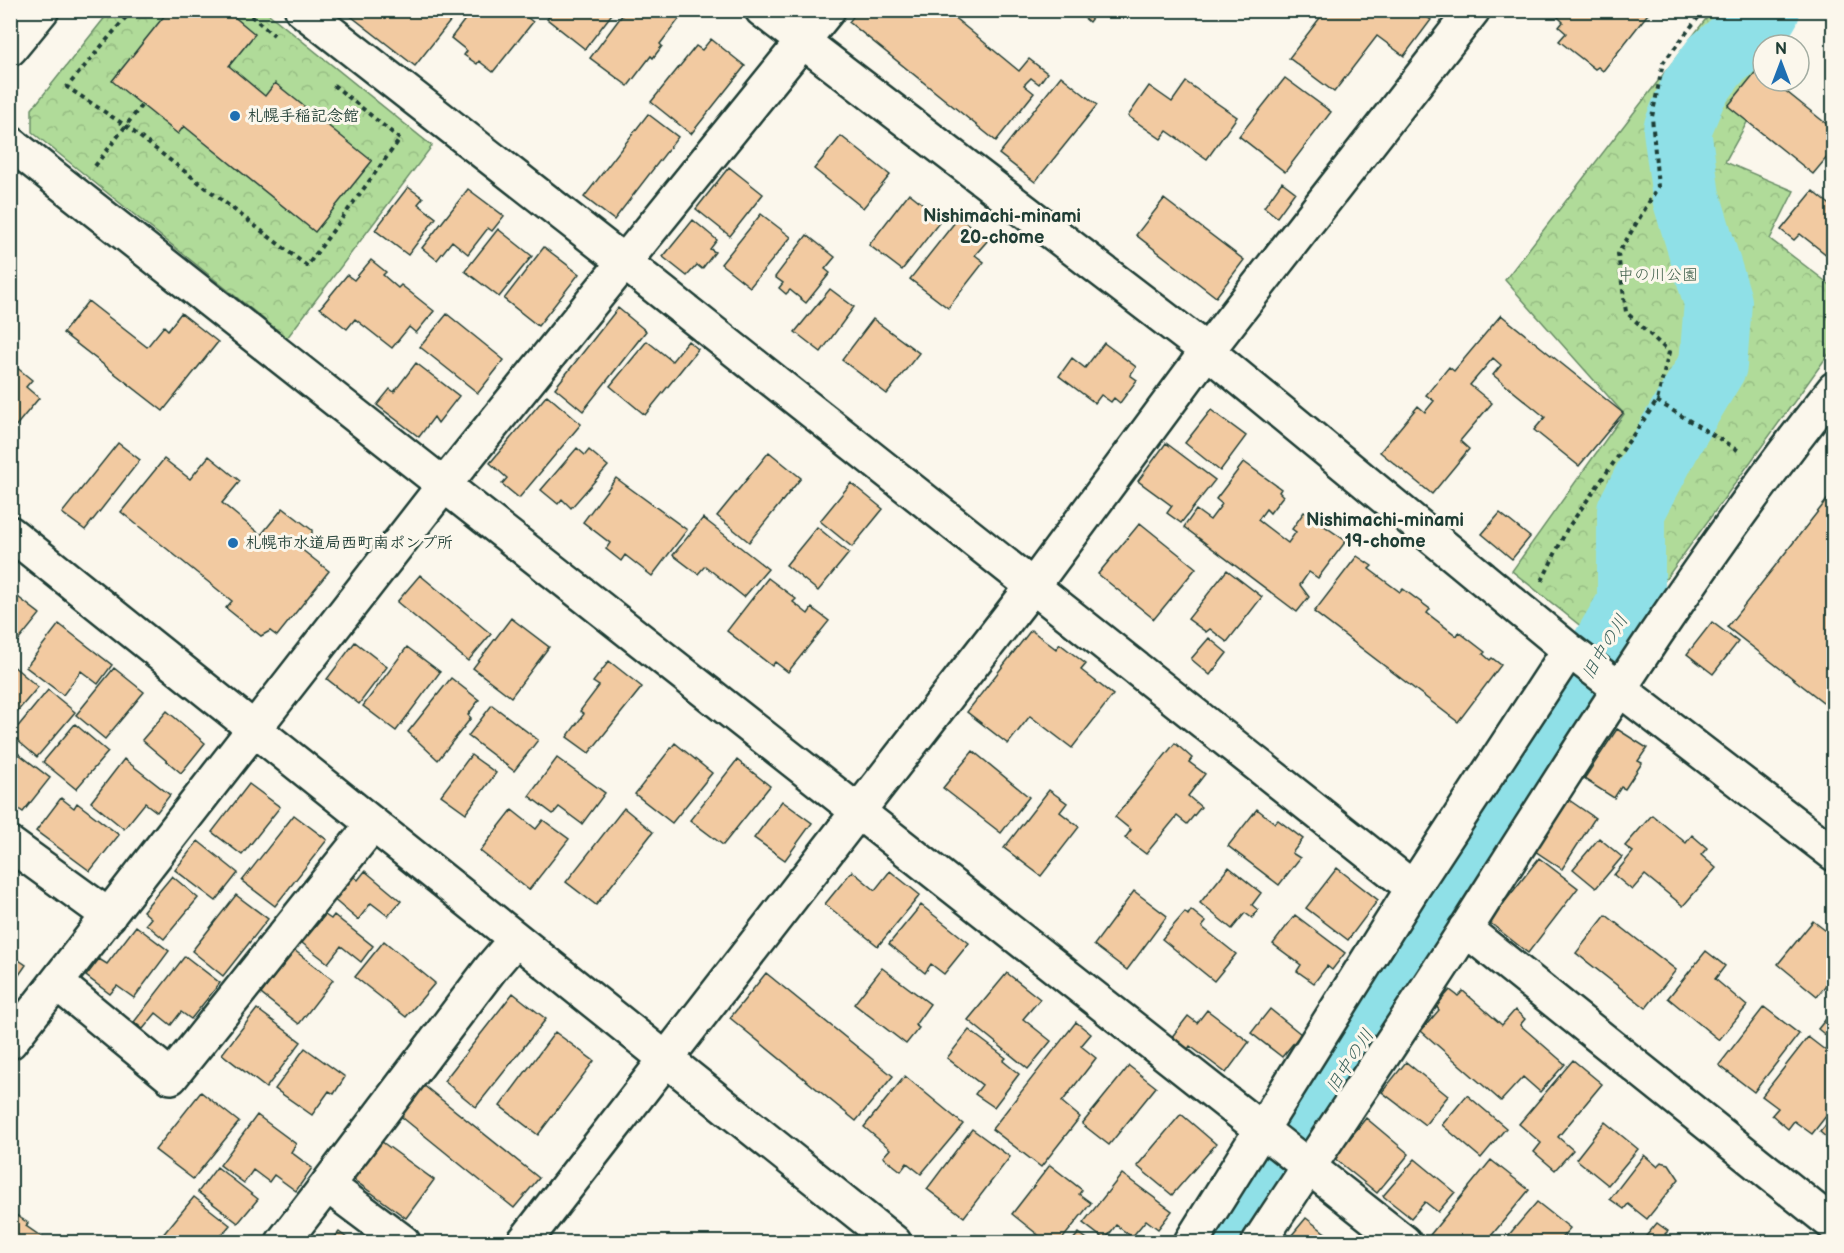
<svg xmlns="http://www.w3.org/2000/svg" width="1844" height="1253" viewBox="0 0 1844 1253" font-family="'Balsamiq Sans','Klee One',sans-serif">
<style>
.park{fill:url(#park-crowns);stroke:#688c66;stroke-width:1.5}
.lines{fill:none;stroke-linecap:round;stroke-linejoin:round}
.river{stroke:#8fe0e7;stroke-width:68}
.building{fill:#f2caa1;stroke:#1f3d34;stroke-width:1.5}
.minor-casing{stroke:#1f3d34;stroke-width:38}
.major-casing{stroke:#1f3d34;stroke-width:38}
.path{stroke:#1f3d34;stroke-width:4;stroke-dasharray:4.5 4.5;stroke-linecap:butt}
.minor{stroke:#fbf7ec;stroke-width:33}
.major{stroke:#fbf7ec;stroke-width:33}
.poi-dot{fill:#1f6fb2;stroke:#fbf7ec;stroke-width:2}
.labels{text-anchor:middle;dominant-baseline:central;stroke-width:6;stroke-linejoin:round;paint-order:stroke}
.poi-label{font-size:16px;font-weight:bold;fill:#1f3d34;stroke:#fbf7ec;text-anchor:start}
.park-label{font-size:16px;fill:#3c5d48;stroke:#fbf7ec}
.neighbourhood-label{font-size:18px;font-weight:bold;fill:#1f3d34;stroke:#fbf7ec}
.water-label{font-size:18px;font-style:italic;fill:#355e58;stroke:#fbf7ec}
</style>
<defs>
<pattern id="park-crowns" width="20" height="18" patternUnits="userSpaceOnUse" patternTransform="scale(1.5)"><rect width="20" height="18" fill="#b0db99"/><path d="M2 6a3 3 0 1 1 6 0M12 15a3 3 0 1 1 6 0" fill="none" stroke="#97bd84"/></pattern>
</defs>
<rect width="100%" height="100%" fill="#fbf7ec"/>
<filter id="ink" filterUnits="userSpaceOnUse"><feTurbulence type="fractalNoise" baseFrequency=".0167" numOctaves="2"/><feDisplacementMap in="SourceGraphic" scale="12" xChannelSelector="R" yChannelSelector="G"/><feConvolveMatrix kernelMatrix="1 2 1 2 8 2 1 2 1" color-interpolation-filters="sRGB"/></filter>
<g filter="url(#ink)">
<!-- park -->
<path class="park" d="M110 11H265L432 146 287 338 32 132V109Z
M1712 11H1754L1792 41 1790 45H1763V81H1770L1725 162 1794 191 1770 239 1833 287V348L1613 652 1512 571 1624 414 1505 280Z"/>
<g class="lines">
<!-- river -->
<path class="river" d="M1231 1242 1327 1091 1386 1007 1516 798 1631 604V511L1671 435 1713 365 1718 302 1686 197 1677 130 1694 89 1715 61 1753 28 1766 10"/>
</g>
<!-- building -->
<path class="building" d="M169 10H226L255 34 229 66 265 96 275 83 372 161 315 232 184 126 178 134 112 81Z
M343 10H459L415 66Z
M472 10H518L533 22 493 72 479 61 477 64 464 55 467 51 451 38Z
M554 10H615L585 49 547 19Z
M626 10H676L682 15 660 44 662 46 653 58 651 56 628 86 590 58Z
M858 10H945L1019 71 1029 59 1047 73 1039 84 1031 78 1024 85 1034 93 996 141 849 22Z
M1075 10H1098L1089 22Z
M1326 10H1418L1431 20 1404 56 1377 36 1334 92 1289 58Z
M1555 10H1651L1603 71 1598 67 1595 69 1559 41 1566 33 1559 27 1563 22 1555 14Z
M711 39 745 66 691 134 651 102 696 46 702 50Z
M1758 69 1763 73V81H1773L1834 130V149L1813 174 1728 106Z
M1061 76 1097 105 1035 182 999 154Z
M1285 78 1331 112 1285 172 1239 136Z
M1186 82 1237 117 1207 159 1167 131 1161 139 1128 116 1149 86 1172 102Z
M648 114 678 137 614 220 584 197Z
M841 136 890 175 863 208 814 169Z
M729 167 763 194 730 236 696 209Z
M1282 182 1295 192 1277 217 1264 207Z
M408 187 423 198 418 204 436 218 408 255 375 230Z
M468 189 504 216 492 231 488 228 468 254 452 241 437 260 422 248Z
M1813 191 1834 208 1832 259 1800 234 1794 240 1781 230Z
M909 193 942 219 902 270 869 245Z
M1164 199 1244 260 1216 297 1136 235Z
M761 214 791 237 750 287 721 264Z
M959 217 988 240 975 255 984 262 948 308 910 279Z
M693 220 717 240 710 249 715 252 702 269 697 265 687 276 663 257Z
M498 229 532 256 499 297 465 271Z
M807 235 835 257 825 269 830 273 806 303 790 290 786 294 779 288 783 283 775 277Z
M544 247 579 274 538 326 504 299Z
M371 260 386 272 383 275 398 288 401 285 434 311 416 333 409 327 392 348 355 319 347 329 320 308 347 275 354 280Z
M830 289 854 307 821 352 795 332Z
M88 301 147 347 164 326 168 330 181 313 218 342 163 411 63 333Z
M618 308 646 331 583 411 555 388Z
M447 314 504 360 478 393 420 347Z
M1501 315 1623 413 1579 466 1534 430 1545 417 1493 375 1501 365 1493 358 1470 385 1492 403 1460 441 1469 449 1432 494 1380 452 1418 406 1425 412 1434 401 1426 395 1449 367 1454 371Z
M873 319 919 353 887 394 842 360Z
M647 341 672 361 688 341 698 349 645 415 610 386Z
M1104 343 1136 367 1130 375 1137 380 1120 403 1114 398 1111 402 1101 395 1095 403 1059 376 1072 358 1085 368Z
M10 362 32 380 26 387 39 398 10 433Z
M416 363 459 396 438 423 434 417 419 437 377 405 390 389 394 392Z
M547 395 581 424 519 498 502 484 507 478 490 463Z
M1211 410 1246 436 1220 471 1185 443Z
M118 443 140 460 85 530 62 513Z
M1166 443 1215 480 1181 523 1167 513 1172 506 1138 481Z
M577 448 585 455 589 450 608 466 571 508 562 499 558 504 541 490Z
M769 452 801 478 749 542 717 516Z
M209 456 240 481 222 503 261 535 283 508 312 530V536L301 549 329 571 277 636 270 631 261 636 226 608 232 601 121 512 164 459 190 479Z
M1244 462 1281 489 1279 492 1283 496 1270 513 1266 509 1258 520 1288 543 1296 532 1292 529 1304 512 1346 541 1318 578 1309 572 1300 585 1309 597 1297 612 1184 527 1196 510 1210 520 1222 504 1216 499Z
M616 478 687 530 652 576 625 555 621 561 606 549 610 543 583 522Z
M851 483 883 509 852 547 820 521Z
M1834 491V707L1832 709 1727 627Z
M1500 513 1530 537 1512 559 1482 534Z
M703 518 768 569 744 597 705 566 698 574 673 555Z
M1140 523 1196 568 1154 619 1098 574Z
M817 527 849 553 818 591 786 565Z
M1357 556 1372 566 1369 569 1400 592 1403 589 1430 609 1427 613 1457 636 1459 632 1485 652 1483 654 1490 660 1492 658 1501 665 1458 722 1314 612Z
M1227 570 1262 597 1227 642 1210 629 1206 632 1188 619Z
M420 575 491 634 468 661 397 602Z
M768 578 796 599 793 602 808 614 812 608 829 621 788 672 775 662 772 666 727 631Z
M10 591 40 614 10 651Z
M511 618 549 647 511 697 473 668Z
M1712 622 1738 642 1713 674 1687 654Z
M59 624 112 665 98 684 81 671 63 695 26 667Z
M1031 630 1056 649 1060 644 1086 664 1081 670 1113 695 1072 748 1030 716 1008 744 967 712Z
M1209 638 1227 653 1210 675 1191 659Z
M355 642 387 667 359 704 327 679Z
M407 647 440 672 396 731 363 706Z
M609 661 642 687 589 753 567 737 584 714 580 711 599 686 593 682Z
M12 665 38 687 10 720V668Z
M114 668 144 692 105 739 76 715Z
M451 678 479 700 468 715 471 718 438 760 408 732Z
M48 690 75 712 37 757 11 735Z
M492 705 538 740 514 771 468 736Z
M167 711 205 743 181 773 142 740Z
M75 724 108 752 76 789 43 762Z
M1617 729 1647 748 1638 761 1642 763 1625 789 1621 787 1614 798 1584 779Z
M675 743 712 773 672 823 635 794Z
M1175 743 1192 758 1189 762 1205 774 1188 796 1201 807 1187 824 1177 816 1146 854 1125 838 1131 830 1115 817Z
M10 747 50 778 23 812 10 803Z
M973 751 1029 797 1001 833 943 788Z
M471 755 496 773 466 813 441 795Z
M557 758 605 793 582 824 559 807 553 814 529 796Z
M124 759 170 795 157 812 145 803 124 829 91 802Z
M737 760 770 786 723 845 690 820Z
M249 784 280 807 242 855 212 832Z
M1049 790 1067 803 1060 812 1079 827 1041 876 1004 848Z
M61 798 74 808 77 803 119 835 90 871 36 831Z
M1569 800 1595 818 1562 869 1535 851Z
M782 801 812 823 785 860 754 838Z
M624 808 653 832 596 905 566 882Z
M1257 809 1275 823 1278 820 1303 839 1292 853 1300 858 1279 885 1228 846Z
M512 810 536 829 543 820 569 839 529 890 480 851Z
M294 815 327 840 275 906 242 881Z
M1652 815 1686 843 1692 835 1707 848 1701 855 1716 868 1683 906 1645 875 1632 890 1614 875 1633 852 1625 846Z
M1599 838 1622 857 1596 888 1573 869Z
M198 841 238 873 216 901 175 870Z
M1539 858 1578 888 1528 953 1489 922Z
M1229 867 1261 893 1252 905 1258 910 1252 918 1245 913 1232 929 1200 903Z
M1337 868 1378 900 1348 940 1306 908Z
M365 871 401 901 388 916 371 903 358 920 332 898 351 874 358 880Z
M852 871 875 890 890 871 920 895 878 946 825 904Z
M172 876 198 898 164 939 146 924 151 918 143 911Z
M1134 891 1167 916 1127 970 1094 945Z
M236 895 268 919 223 976 192 951Z
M921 905 969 943 944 974 931 964 925 973 889 944Z
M1191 910 1206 922 1202 927 1236 954 1214 981 1162 939 1185 912 1188 915Z
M325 915 331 919 334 915 373 946 361 962 341 946 328 963 302 943Z
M1295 915 1345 953 1332 970 1327 966 1314 983 1297 971 1301 965 1273 944Z
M1606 915 1676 970 1646 1008 1576 953Z
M1813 921 1834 937V975L1817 996 1778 964Z
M136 926 169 951 134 998 117 986 110 994 86 976 99 959 107 964Z
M384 941 435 983 406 1017 355 977Z
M294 950 333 980 299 1024 261 994Z
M1706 951 1725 966 1715 979 1747 1006 1719 1040 1668 998Z
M10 954 26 965 12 985 10 984Z
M185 956 220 983 191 1019 181 1012 171 1025 156 1013 143 1029 134 1022Z
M882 968 930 1004 915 1025 919 1028 906 1044 854 1004Z
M766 973 893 1076 856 1121 730 1018Z
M1007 973 1040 999 1023 1019 1051 1041 1028 1069 968 1020Z
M1450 990 1458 996 1463 991 1502 1025 1515 1010 1525 1019 1520 1025 1565 1064 1540 1092 1523 1077 1501 1101 1421 1031 1439 1010 1436 1006Z
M513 993 546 1019 476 1107 444 1081Z
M1764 1007 1799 1034 1754 1092 1719 1065Z
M257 1009 301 1042 266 1088 222 1054Z
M1270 1009 1301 1034 1282 1057 1251 1033Z
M1834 1009V1042L1818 1029Z
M1207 1010 1249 1042 1226 1073 1190 1046 1187 1051 1171 1038 1188 1016 1197 1023Z
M1076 1022 1091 1034 1081 1046 1096 1058 1062 1102 1080 1117 1041 1167 992 1129Z
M969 1030 1006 1058 1003 1061 1019 1074 994 1107 975 1094 982 1085 947 1058Z
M555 1032 594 1061 538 1135 500 1106Z
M1808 1037 1834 1057V1106L1812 1134 1794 1121 1788 1129 1772 1115 1778 1108 1762 1096Z
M305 1048 345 1077 334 1094 329 1091 312 1115 275 1089Z
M1573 1060 1602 1084 1558 1137 1573 1150 1555 1170 1534 1152 1541 1143 1519 1124Z
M1406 1062 1448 1096 1425 1125 1382 1092Z
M1129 1066 1156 1087 1109 1145 1082 1124Z
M905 1076 963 1124 921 1174 907 1163 901 1171 883 1157 890 1149 864 1127Z
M422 1084 539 1178 514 1208 398 1114Z
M201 1092 239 1122 193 1179 155 1150Z
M1467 1095 1506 1128 1481 1158 1442 1125Z
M1181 1114 1216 1144 1172 1195 1137 1166Z
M257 1115 296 1144 291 1152 312 1168 296 1191 274 1175 269 1182 253 1170 244 1183 220 1165Z
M1834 1115V1144L1820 1132Z
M1366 1118 1409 1154 1377 1193 1334 1158Z
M1605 1122 1638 1149 1608 1185 1576 1159Z
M972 1129 1010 1157 964 1217 927 1189Z
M378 1139 434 1180 406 1218 350 1177Z
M1644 1155 1657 1166 1661 1162 1669 1164 1679 1179 1647 1219 1628 1204 1624 1209 1610 1199Z
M1415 1159 1455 1192 1438 1212 1425 1202 1411 1218 1383 1196Z
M1491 1160 1529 1190 1486 1242H1439L1430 1235Z
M1050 1165 1082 1190 1079 1194 1091 1203 1060 1242H1047L1012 1214Z
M217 1167 258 1199 238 1223 198 1192Z
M1122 1174 1172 1211 1158 1229 1146 1220 1132 1237 1116 1225 1105 1240 1083 1223Z
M194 1197 230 1225 216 1242H157Z
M1537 1202 1570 1228 1558 1242H1511L1507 1237Z
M10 1211 28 1223 26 1226 49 1242H10Z
M1306 1218 1337 1242H1286Z
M1657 1223 1668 1231 1665 1234 1676 1242H1641Z
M339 1232 352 1242H331Z
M1079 1233 1091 1242H1071Z"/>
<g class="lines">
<!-- minor casing -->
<g class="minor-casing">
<path id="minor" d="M302 10 624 262 1413 888
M762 10 1207 351 1569 650 1834 854
M10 143 1404 1242
M10 533 894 1242
M10 844 109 916
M1465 929 1834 1225
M57 983 171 1077 373 824
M10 1042 444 485 828 10
M327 1185 492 967 516 939
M283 1242 327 1185 403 1242
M524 1242 1033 586 1207 351 1473 10
M1191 1242 1413 888 1569 650
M1259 1242C1328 1137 1399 1033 1467 927 1583 744 1698 559 1834 389"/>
</g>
<!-- major casing -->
<g class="major-casing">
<path id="major" d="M10 49 42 10"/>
</g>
<!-- path -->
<path class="path" d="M132 10 67 87 126 126 307 266 400 139 330 82
M244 10 274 35
M95 166 141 106
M1657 401 1741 452
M1542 581 1567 529 1657 401 1669 352 1626 312 1618 254 1658 187 1652 117 1663 63 1704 10"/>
<!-- minor -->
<use href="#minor" class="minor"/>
<!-- major -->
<use href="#major" class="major"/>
</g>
</g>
<!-- markers -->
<g class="poi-dot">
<circle cx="235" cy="116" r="6"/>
<circle cx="233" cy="543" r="6"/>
</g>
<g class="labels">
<!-- poi labels -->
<g class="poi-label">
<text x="247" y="116">札幌手稲記念館</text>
<text x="245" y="543">札幌市水道局西町南ポンプ所</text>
</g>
<!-- park labels -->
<g class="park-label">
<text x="1658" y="275">中の川公園</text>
</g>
<!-- neighbourhood labels -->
<g class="neighbourhood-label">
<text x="1002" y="216">Nishimachi-minami<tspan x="1002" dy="21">20-chome</tspan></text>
<text x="1385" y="520">Nishimachi-minami<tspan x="1385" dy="21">19-chome</tspan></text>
</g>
<!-- water labels -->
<g class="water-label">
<text transform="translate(1605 647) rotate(-59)">旧中の川</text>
<text transform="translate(1350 1061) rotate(-57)">旧中の川</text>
</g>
</g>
<!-- margin -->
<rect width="1844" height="1253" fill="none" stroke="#fbf7ec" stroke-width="36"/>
<rect x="18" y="18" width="1808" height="1217" fill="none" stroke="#1f3d34" stroke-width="2" filter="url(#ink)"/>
<!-- north arrow -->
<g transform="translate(1781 63)"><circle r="28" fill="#fbf7ec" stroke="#a3ada2" stroke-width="1.5"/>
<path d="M0-4.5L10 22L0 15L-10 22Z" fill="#1f6fb2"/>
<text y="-9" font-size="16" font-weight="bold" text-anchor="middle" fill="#1f3d34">N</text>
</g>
</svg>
